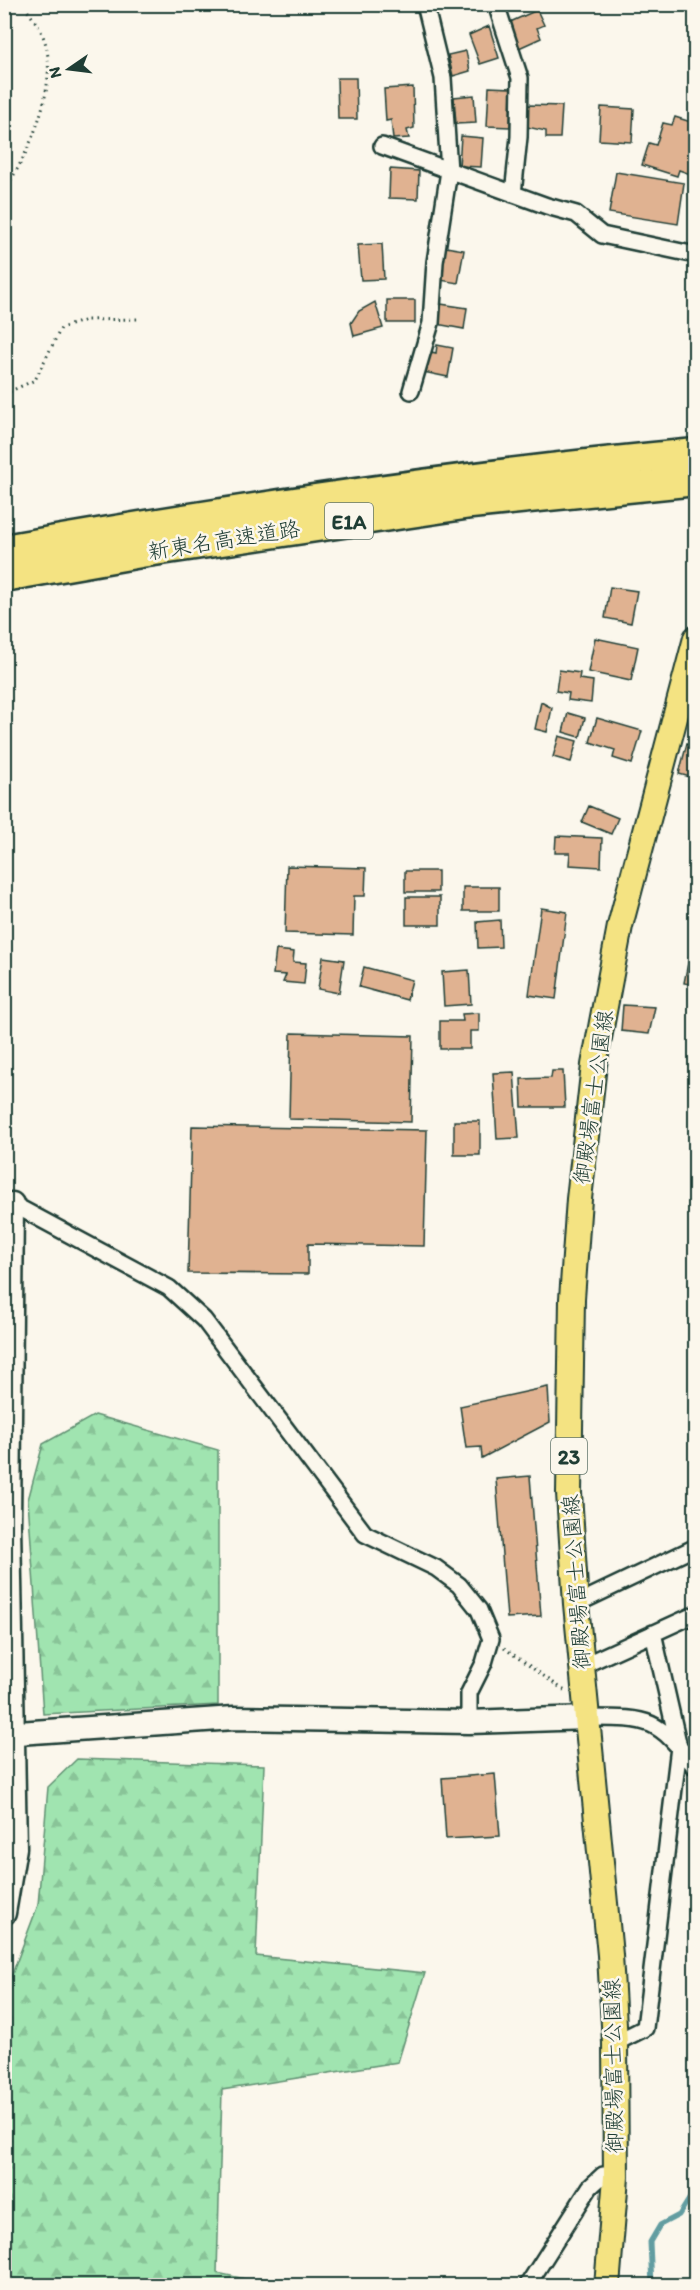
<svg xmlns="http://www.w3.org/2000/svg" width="700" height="2290" viewBox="0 0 700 2290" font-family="Itim,'Klee One',sans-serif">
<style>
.forest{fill:url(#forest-firs);stroke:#609072;stroke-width:1.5}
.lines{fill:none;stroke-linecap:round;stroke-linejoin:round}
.stream{stroke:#629da1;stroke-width:5}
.building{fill:#e0b291;stroke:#1f3d34;stroke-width:1.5}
.street-casing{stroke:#1f3d34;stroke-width:20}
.secondary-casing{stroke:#1f3d34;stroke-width:27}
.primary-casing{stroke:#1f3d34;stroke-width:28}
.highway-casing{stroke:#1f3d34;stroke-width:33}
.path{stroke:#1f3d34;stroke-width:3;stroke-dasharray:1.5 4.5;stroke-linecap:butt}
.street{stroke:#fbf7ec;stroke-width:15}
.secondary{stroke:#fbf7ec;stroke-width:22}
.primary{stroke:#f4e382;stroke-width:24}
.highway{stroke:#f4e382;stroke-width:28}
.labels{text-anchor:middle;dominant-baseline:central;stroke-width:5;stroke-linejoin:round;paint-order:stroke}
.shield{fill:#fbf7ec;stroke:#61756b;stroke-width:1.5}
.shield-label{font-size:21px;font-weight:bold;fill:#1f3d34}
.street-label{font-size:22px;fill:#1f3d34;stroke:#fbf7ec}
</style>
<defs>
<pattern id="forest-firs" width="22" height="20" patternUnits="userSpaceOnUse" patternTransform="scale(1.5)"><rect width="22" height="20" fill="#a0e4b0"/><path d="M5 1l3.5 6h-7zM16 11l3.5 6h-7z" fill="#89c498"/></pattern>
</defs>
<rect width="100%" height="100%" fill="#fbf7ec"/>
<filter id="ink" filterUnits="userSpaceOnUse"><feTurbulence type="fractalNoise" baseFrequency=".0167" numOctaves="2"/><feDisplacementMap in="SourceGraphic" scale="12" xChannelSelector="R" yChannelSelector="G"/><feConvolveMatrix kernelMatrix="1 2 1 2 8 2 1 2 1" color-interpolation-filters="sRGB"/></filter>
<g filter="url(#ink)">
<!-- forest -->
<path class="forest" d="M95 1415 218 1450V1705L43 1714 28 1500 43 1444Z
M77 1759 264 1765 256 1956 425 1973 398 2062 222 2090 217 2273 273 2285H5V1993L38 1905 48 1787Z"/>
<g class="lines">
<!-- stream -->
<path class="stream" d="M652 2286 650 2242 660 2225 679 2215 696 2188"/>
</g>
<!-- building -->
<path class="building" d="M537 10 544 25 537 28 541 38 519 48 508 23Z
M489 26 499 58 480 64 469 35Z
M466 51 470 71 453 76 448 55Z
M337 78H356L357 119H338Z
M413 87 414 128 407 130 409 138 393 139 391 120 386 121 384 89Z
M489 87 511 88 510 127 487 126Z
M474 95 476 123 456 124 454 97Z
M528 105 562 106 560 138H546V131L527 127Z
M601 107 634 109 632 142 599 140Z
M675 117 691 122 689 128 696 130V176L679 170 677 176 642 165 649 143 656 145 663 123 672 125Z
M461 136 483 138 481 167 459 166Z
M390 169 419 171 418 199 389 198Z
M616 172 684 183 678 224 609 213Z
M382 244 384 279 361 280 358 245Z
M446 247 464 250 458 283 440 280Z
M387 300H415V323H387Z
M375 302 383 328 354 336 351 323 359 311Z
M434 303 467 308 464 329 431 323Z
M437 345 453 348 448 377 423 372 427 351 436 353Z
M610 587 637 591 631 623 605 618Z
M595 638 638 647 631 681 588 672Z
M559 670 580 673 579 679 593 681 591 703 568 700 569 693 556 691Z
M541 702 552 708 547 732 535 729Z
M568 713 585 718 580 737 563 732Z
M597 718 642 731 632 764 613 758 615 750 590 742Z
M559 736 577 741 571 762 553 757Z
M687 743 696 746 694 778 679 774Z
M589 806 618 818 611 834 582 822Z
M556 836 602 838 601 867 569 865 570 853H555Z
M287 866 366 868 365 896H354L353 935 285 933Z
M405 871H438V892H405Z
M463 887H499V911H463Z
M406 897H440V925H406Z
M541 908 567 912 556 999 529 995Z
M500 920 501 947 478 948 477 922Z
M693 938H696V985L684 983Z
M276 950 294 952 293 962 306 963 304 984 283 982 286 975 273 974Z
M323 957 344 960 339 993 318 989Z
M364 967 412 980 407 1000 359 987Z
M469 970 471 1004 444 1006 442 972Z
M623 1005 655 1007 649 1034 621 1031Z
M479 1013V1031H470V1049H440V1021H463L462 1014Z
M291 1033 413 1036 411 1122 289 1119Z
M552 1071H563L565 1107H522L521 1079 551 1078Z
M514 1072 519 1138 497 1139 493 1073Z
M454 1121H480V1155H454Z
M192 1126 427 1130 424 1246 308 1244V1274L188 1273Z
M548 1387 550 1422 482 1458 481 1447 466 1448 460 1406Z
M530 1476 541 1616 507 1618 496 1479Z
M495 1774 500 1836 446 1839 442 1778Z"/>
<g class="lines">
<!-- street casing -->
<g class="street-casing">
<path id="street" d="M496 4 520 78 519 137 513 194
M382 146 547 206 576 214 602 235 696 255
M411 391 431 323 435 262 449 171 443 78 425 4
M5 1200 169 1288 204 1320 365 1534 436 1568 459 1585 479 1610 491 1639 484 1663 469 1693V1722
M576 1604 696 1547
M582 1666 696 1614
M587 1718C650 1718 656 1717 696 1768
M615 2043 645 2028 679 1747 653 1633
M527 2286 590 2187 603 2175 616 2177"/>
</g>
<!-- secondary casing -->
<g class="secondary-casing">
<path id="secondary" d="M4 1734 234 1718 469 1722 587 1718
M4 1913 15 1848 9 1525 12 1204"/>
</g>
<!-- primary casing -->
<g class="primary-casing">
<path id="primary" d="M607 2286 616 2177 615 2043 610 1955 576 1604 569 1493 572 1299 579 1199 594 1065 620 926 696 638"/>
</g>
<!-- highway casing -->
<g class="highway-casing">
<path id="highway" d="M4 549C233 509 464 474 696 453
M4 577 141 553 471 504 696 481"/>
</g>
<!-- path -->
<path class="path" d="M4 190C30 154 61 80 43 36 39 25 30 15 23 4
M4 394 35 380 61 328 86 320 139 319
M504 1648 565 1691"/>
<!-- street -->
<use href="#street" class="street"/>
<!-- secondary -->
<use href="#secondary" class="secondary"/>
<!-- primary -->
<use href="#primary" class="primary"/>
<!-- highway -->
<use href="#highway" class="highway"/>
</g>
</g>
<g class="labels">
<!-- shield labels -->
<g class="shield">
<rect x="325" y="503" width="48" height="36" rx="4.5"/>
<rect x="551" y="1438" width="36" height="36" rx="4.5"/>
</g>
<g class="shield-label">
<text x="349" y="521">E1A</text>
<text x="569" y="1456">23</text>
</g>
<!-- street labels -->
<g class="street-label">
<text transform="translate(224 540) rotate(-9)">新東名高速道路</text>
<text transform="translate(593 1097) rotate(-82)">御殿場富士公園線</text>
<text transform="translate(576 1582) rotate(-94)">御殿場富士公園線</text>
<text transform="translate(613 2066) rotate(-91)">御殿場富士公園線</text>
</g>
</g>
<!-- margin -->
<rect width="700" height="2290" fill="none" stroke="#fbf7ec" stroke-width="24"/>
<rect x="12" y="12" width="676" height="2266" fill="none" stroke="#1f3d34" stroke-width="2" filter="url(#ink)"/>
<!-- north arrow -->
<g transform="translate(69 69) rotate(256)" stroke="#fbf7ec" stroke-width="4.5" paint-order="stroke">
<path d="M0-4.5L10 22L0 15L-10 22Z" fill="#1f3d34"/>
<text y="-9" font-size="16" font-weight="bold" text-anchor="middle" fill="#1f3d34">N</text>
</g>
</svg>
